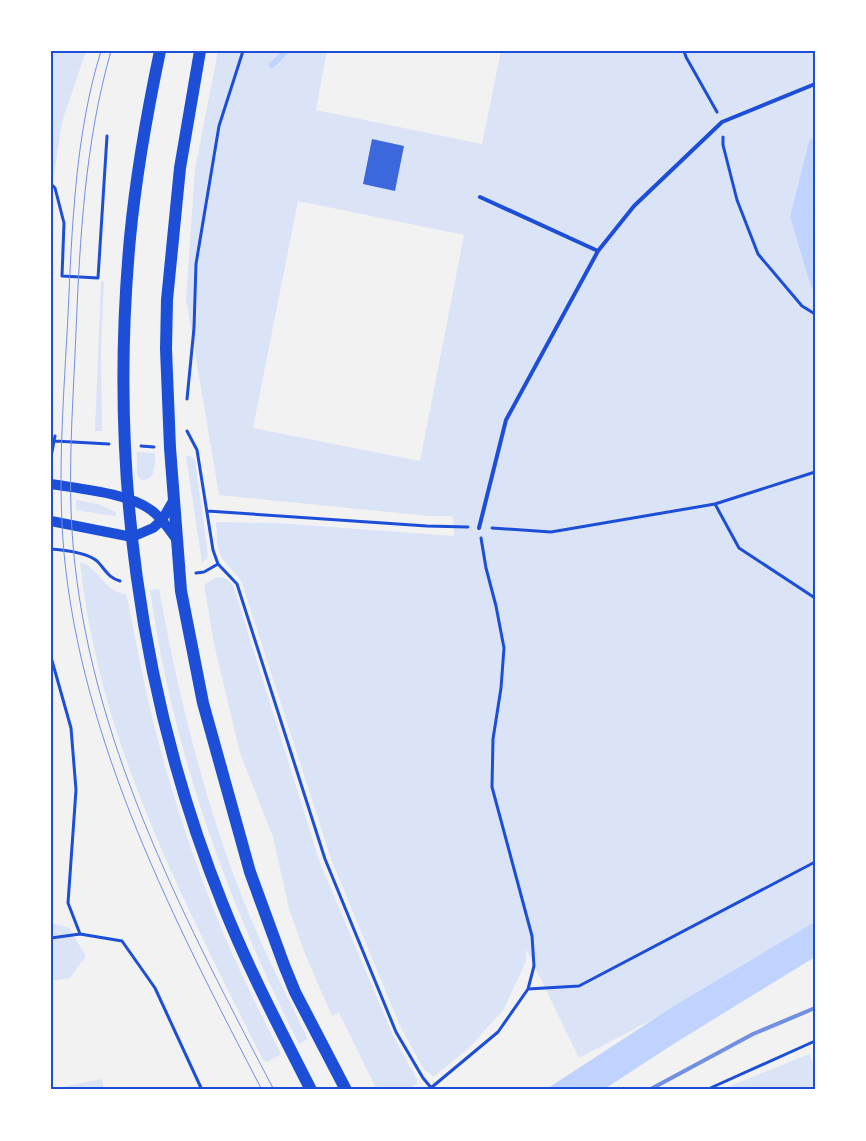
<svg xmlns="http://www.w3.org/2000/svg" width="866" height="1141" viewBox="0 0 866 1141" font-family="'Alegreya Sans',sans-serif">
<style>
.green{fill:#dbe4f7;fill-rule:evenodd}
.water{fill:#bfd3fe}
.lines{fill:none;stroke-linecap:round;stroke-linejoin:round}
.stream{stroke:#bfd3fe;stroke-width:6}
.building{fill:#3d67dc}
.path{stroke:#1d4ed8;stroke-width:3}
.service{stroke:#1d4ed8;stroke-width:4}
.secondary{stroke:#1d4ed8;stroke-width:10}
.primary{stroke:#1d4ed8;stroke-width:12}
.tram{stroke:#7290e2;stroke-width:1}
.rail{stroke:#7290e2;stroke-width:4}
.neatline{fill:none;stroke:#1d4ed8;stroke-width:2}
</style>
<rect width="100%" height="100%" fill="#f2f2f2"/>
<!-- green -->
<path class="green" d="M51 51H86L62 122 51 196Z
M218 51H327L316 110 482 144 501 51H815V135L809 141 790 217 811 287 815 289V934L579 1058 526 949V961L504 1009 469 1048 436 1075 433 1076 424 1070 400 1026 331 859 242 583C236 573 228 567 222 558 216 548 217 534 216 522L277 523 454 536 453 516H429L219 495 186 299 195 169ZM298 201 464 235 420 461 253 428Z
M101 281H104L101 351 102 431H95Z
M137 452 155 453C155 465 156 480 142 480L137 475Z
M186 456H190L195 460 208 555 207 559 202 563Z
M76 500 98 504 116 512V516L106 515 76 510Z
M80 562C99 567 105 593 126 594 133 624 138 656 145 686 161 760 184 833 211 903 231 955 256 1004 281 1054L267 1062 263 1060C183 899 99 744 80 562Z
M222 577 228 580 233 585 320 863 395 1040 417 1079V1084L407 1090H377L339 1013 332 1016 305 954 289 909 273 837 240 753 214 644 204 585 215 578Z
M159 589C179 699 206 808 248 912 266 955 287 997 308 1039L299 1044C227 901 172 749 150 590Z
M51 923 69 928 86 956 70 978 51 981Z
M809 1054 815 1068V1090H720Z
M102 1079 104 1090H51V1089Z"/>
<!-- water -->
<path class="water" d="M815 135V289L811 287 790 217 809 141Z
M815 922V957L675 1043 603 1090H545L674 1006Z"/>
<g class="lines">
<!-- stream -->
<path class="stream" d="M272 65 286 51"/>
</g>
<!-- building -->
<path class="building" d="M372 139 404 146 395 191 363 184Z"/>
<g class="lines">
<!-- path -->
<path class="path" d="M684 51 686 57 717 112
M723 137V145L737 200 758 254 802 306 815 314
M51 184 55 188 64 223 62 276 98 278 107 136
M187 399 194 328 196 264 219 126 243 51
M187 431 197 450 213 550 218 564 237 584 325 859 396 1032 423 1078 433 1090
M51 443 55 441 109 444
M141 446 154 447
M51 457 55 436
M715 504 739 548 815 598
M207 511 427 526 468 527
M492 528 551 532 715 504 815 472
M51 549C64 550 86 552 97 561 106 570 107 577 120 581
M196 573 204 572 218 564
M51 657 71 728 76 790 68 903 80 934
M51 938 80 934 122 941 155 988 202 1090
M528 989 579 986 815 862
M425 1090 432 1087 498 1032 528 989 534 966 532 936 492 787 493 739 501 688 504 648 496 606 486 568 481 538
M706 1090 815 1041"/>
<!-- service -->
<path class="service" d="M480 197 598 251
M479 528 506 420 598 251 634 206 722 122 815 84"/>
<!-- secondary -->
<path class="secondary" d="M51 484C81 489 128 493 151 510 162 518 169 529 176 539
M51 521 132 537 153 528 162 520 173 501"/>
<!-- primary -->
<path class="primary" d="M160 51C147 113 136 175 130 238 109 464 138 693 223 905 248 968 280 1029 311 1090
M200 51 180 168 167 300 166 349 170 448 181 591 203 703 250 872 284 965 295 992 346 1090"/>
<!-- tram -->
<path class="tram" d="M101 51C75 134 72 229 68 315 64 394 57 474 64 553 82 744 175 923 262 1090
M111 51C85 142 80 237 76 331 73 408 66 487 75 565 96 753 187 924 274 1090"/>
<!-- rail -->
<path class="rail" d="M649 1090 753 1034 815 1008"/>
</g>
<!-- border -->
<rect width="866" height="1141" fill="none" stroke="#ffffff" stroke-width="105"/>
<rect x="52" y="52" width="762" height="1036" class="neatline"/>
</svg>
